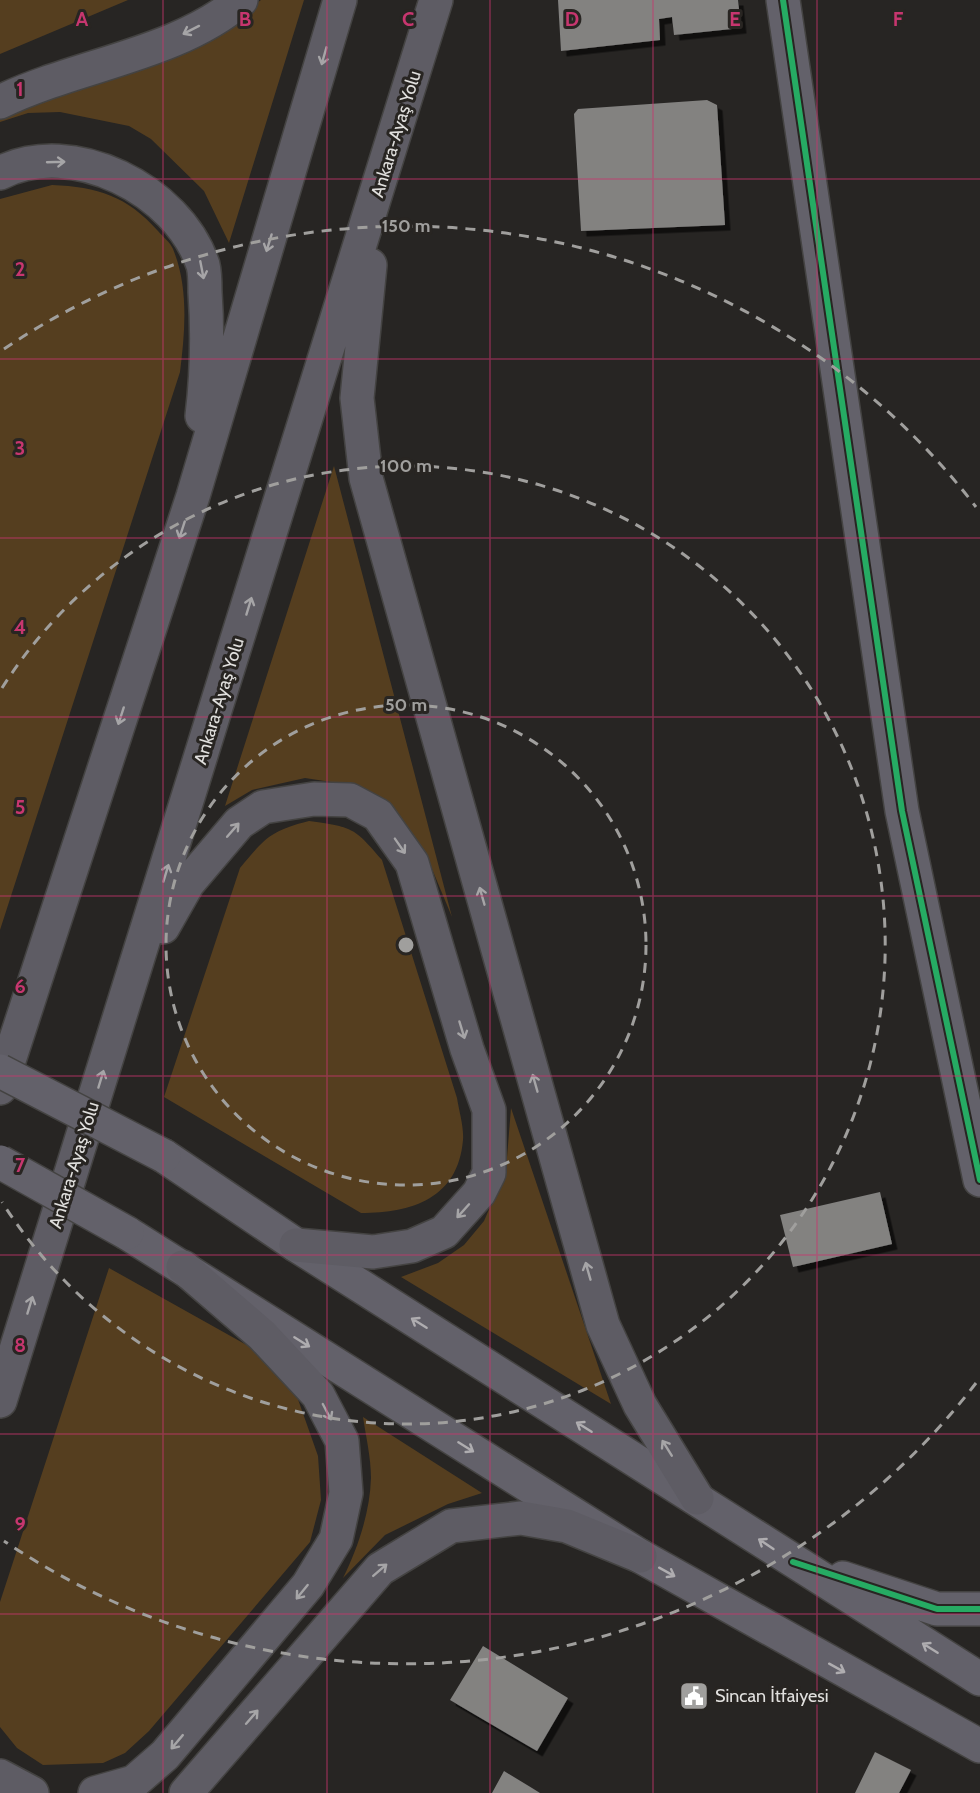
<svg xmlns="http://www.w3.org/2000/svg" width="980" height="1793" viewBox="0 0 980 1793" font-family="Cabin,sans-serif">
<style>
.green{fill:#553e1f}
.building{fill:#838280;filter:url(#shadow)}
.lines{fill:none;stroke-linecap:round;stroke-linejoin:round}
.secondary-casing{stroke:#444342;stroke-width:36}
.highway-casing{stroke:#444342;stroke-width:36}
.secondary{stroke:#63616a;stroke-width:33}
.highway{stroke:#5e5c64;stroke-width:33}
.secondary-bridge-casing{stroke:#444342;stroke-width:36;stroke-linecap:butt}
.secondary-bridge{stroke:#63616a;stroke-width:33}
.cycleway-casing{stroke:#282522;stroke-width:10}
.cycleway{stroke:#26ab63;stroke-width:6}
.oneway{stroke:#a6a5a7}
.oneway2{stroke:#afadb0}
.grid{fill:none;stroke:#c7366f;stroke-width:1.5;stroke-opacity:0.55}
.ring{fill:none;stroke:#a09f9d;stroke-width:3;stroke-dasharray:10 8}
.labels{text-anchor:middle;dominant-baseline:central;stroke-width:6;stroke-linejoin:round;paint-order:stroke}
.street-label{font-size:18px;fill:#e1e0de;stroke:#282522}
.poi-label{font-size:18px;fill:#e1e0de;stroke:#282522;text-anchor:start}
.grid-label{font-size:20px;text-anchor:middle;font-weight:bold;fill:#c7366f;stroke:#282522;stroke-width:6;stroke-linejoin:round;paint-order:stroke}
.centre{fill:#a09f9d;stroke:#282522;stroke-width:3}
.ring-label{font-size:18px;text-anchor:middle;font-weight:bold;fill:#a09f9d;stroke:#282522;stroke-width:6;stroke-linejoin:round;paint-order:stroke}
</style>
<defs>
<filter id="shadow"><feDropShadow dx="5.5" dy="5.5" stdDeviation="0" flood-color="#0009"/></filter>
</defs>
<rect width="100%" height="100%" fill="#272523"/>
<!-- green -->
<path class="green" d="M0 0H128L0 54Z
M261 0H304L229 243 204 191 151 139 129 126 60 112 28 113 0 122V112L224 26Z
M52 185C98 187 127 196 158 231 163 237 170 242 173 249 189 288 185 332 180 372L0 930V199Z
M334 466 452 917 432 869 409 830 357 786 305 778 252 790 225 806Z
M309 821C352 827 354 827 382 860L457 1098C459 1111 464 1127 463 1140 458 1198 413 1213 361 1213L164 1097 240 868C265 838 270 831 309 821Z
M511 1108 611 1404 401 1277 438 1263 464 1245 484 1221 506 1170Z
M109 1268 270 1358 294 1388 318 1456 321 1500 310 1542 149 1731 125 1753 103 1763 43 1765 17 1748 0 1727V1602Z
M363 1417 482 1493 448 1504 385 1535 343 1578C358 1548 370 1512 371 1478 371 1458 366 1437 363 1417Z"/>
<!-- building -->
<path class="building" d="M558 0H738L741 28 674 35 672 17 659 19 660 40 561 51Z
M707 100 717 105 725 225 581 231 574 114 578 109Z
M880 1192 892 1244 793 1267 780 1215Z
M483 1646 568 1698 537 1751 450 1700Z
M875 1752 911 1770 899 1793H855Z
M504 1771 532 1788 540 1793H492Z"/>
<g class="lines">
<!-- secondary casing -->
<g class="secondary-casing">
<path id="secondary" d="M783 0 902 811 980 1180
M164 1156 296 1245 980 1679
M127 1233 640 1556 980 1746
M843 1578 937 1609H980"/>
</g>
<!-- highway casing -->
<g class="highway-casing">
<path id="highway" d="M0 102C75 65 177 55 241 0
M0 173C72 136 178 190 203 265 205 273 205 284 205 292 208 334 207 374 202 416
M370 265 357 398 366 478 603 1325 640 1405 697 1498
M163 927 188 883 239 823 263 807 314 799 350 800 378 815 412 863 467 1049 489 1110V1173L479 1193 444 1232 412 1246 373 1252 296 1245
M0 1088 193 496 340 0
M0 1401 436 0
M0 1776 32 1793
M95 1793 134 1782 165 1755 308 1585 336 1539 346 1493 342 1441 318 1395 262 1335 183 1267
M186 1793 380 1569 451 1526 521 1518 567 1526 640 1556"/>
</g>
<!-- secondary -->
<use href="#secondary" class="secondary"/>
<!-- highway -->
<use href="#highway" class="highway"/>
<!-- secondary-bridge casing -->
<g class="secondary-bridge-casing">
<path id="secondary-bridge" d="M0 1071 164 1156
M0 1162 127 1233"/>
</g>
<!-- secondary-bridge -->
<use href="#secondary-bridge" class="secondary-bridge"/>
<!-- cycleway casing -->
<g class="cycleway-casing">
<path id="cycleway" d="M783 0 902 811 980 1180
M793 1562 937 1609H980"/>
</g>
<!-- cycleway -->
<use href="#cycleway" class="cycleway"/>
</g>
<!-- one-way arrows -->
<defs><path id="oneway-shaft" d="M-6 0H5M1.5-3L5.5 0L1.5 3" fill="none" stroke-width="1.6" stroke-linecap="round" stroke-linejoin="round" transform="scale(1.5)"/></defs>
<g class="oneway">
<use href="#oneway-shaft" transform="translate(191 30) rotate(153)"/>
<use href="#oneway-shaft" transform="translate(324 56) rotate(106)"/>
<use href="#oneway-shaft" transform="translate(56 162) rotate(-2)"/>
<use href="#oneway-shaft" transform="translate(269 243) rotate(107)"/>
<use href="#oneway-shaft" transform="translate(202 270) rotate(79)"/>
<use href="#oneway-shaft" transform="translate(182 530) rotate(108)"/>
<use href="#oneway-shaft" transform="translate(249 606) rotate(-73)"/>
<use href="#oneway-shaft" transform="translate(121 716) rotate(108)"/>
<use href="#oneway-shaft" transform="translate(233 830) rotate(-49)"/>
<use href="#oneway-shaft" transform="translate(400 846) rotate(55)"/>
<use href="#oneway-shaft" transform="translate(166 873) rotate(-73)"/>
<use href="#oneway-shaft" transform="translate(482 896) rotate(-106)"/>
<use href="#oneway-shaft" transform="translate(462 1030) rotate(73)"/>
<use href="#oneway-shaft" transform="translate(101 1079) rotate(-73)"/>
<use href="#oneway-shaft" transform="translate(535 1083) rotate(-106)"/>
<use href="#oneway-shaft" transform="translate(463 1211) rotate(132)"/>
<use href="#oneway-shaft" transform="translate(588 1271) rotate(-106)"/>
<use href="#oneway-shaft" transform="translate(30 1305) rotate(-73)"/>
<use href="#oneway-shaft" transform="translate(327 1412) rotate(62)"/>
<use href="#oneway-shaft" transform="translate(667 1448) rotate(-122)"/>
<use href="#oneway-shaft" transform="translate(380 1570) rotate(-41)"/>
<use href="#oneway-shaft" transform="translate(302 1592) rotate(129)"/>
<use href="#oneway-shaft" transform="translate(252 1717) rotate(-49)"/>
<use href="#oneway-shaft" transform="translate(177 1742) rotate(130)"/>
</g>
<g class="oneway2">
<use href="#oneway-shaft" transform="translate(419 1323) rotate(-148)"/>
<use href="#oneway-shaft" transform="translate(302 1342) rotate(32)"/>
<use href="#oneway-shaft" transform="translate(584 1427) rotate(-148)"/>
<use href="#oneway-shaft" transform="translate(466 1447) rotate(32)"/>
<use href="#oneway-shaft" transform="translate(766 1544) rotate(-146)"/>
<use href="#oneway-shaft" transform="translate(667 1572) rotate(29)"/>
<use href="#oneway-shaft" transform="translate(930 1648) rotate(-148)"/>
<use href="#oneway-shaft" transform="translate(837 1668) rotate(29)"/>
</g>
<!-- grid -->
<path class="grid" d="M163 0V1793M327 0V1793M490 0V1793M653 0V1793M817 0V1793M0 179H980M0 359H980M0 538H980M0 717H980M0 896H980M0 1076H980M0 1255H980M0 1434H980M0 1614H980"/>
<!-- distance rings -->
<g class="ring">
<circle cx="406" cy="945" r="240"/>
<path d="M2 688A479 479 0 1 1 2 1202"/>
<path d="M976 1383A719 719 0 0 1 4 1541M4 349A719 719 0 0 1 976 507"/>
</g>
<!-- icons -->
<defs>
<g id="civic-square" transform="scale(1.5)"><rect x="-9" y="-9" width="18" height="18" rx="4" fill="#a09f9d" stroke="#282522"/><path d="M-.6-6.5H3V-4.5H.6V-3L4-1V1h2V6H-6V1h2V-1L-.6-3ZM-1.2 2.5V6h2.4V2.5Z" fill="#fff"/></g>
</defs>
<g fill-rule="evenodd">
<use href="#civic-square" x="694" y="1696"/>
</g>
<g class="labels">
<!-- street labels -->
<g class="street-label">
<text transform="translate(396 134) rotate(-73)">Ankara-Ayaş Yolu</text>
<text transform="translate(219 701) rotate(-73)">Ankara-Ayaş Yolu</text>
<text transform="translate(74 1165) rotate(-73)">Ankara-Ayaş Yolu</text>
</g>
<!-- poi labels -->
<g class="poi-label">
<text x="715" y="1696">Sincan İtfaiyesi</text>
</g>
</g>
<g class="grid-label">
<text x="82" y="26">A</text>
<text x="245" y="26">B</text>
<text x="408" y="26">C</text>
<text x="572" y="26">D</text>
<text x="735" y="26">E</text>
<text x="898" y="26">F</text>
<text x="20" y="96">1</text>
<text x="20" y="276">2</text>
<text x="20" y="455">3</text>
<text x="20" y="634">4</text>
<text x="20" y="814">5</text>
<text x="20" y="993">6</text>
<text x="20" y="1172">7</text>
<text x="20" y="1352">8</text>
<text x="20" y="1531">9</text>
</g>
<circle cx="406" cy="945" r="9" class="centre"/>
<g class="ring-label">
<text x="406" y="232">150 m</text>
<text x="406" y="472">100 m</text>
<text x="406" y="711">50 m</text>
</g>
</svg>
